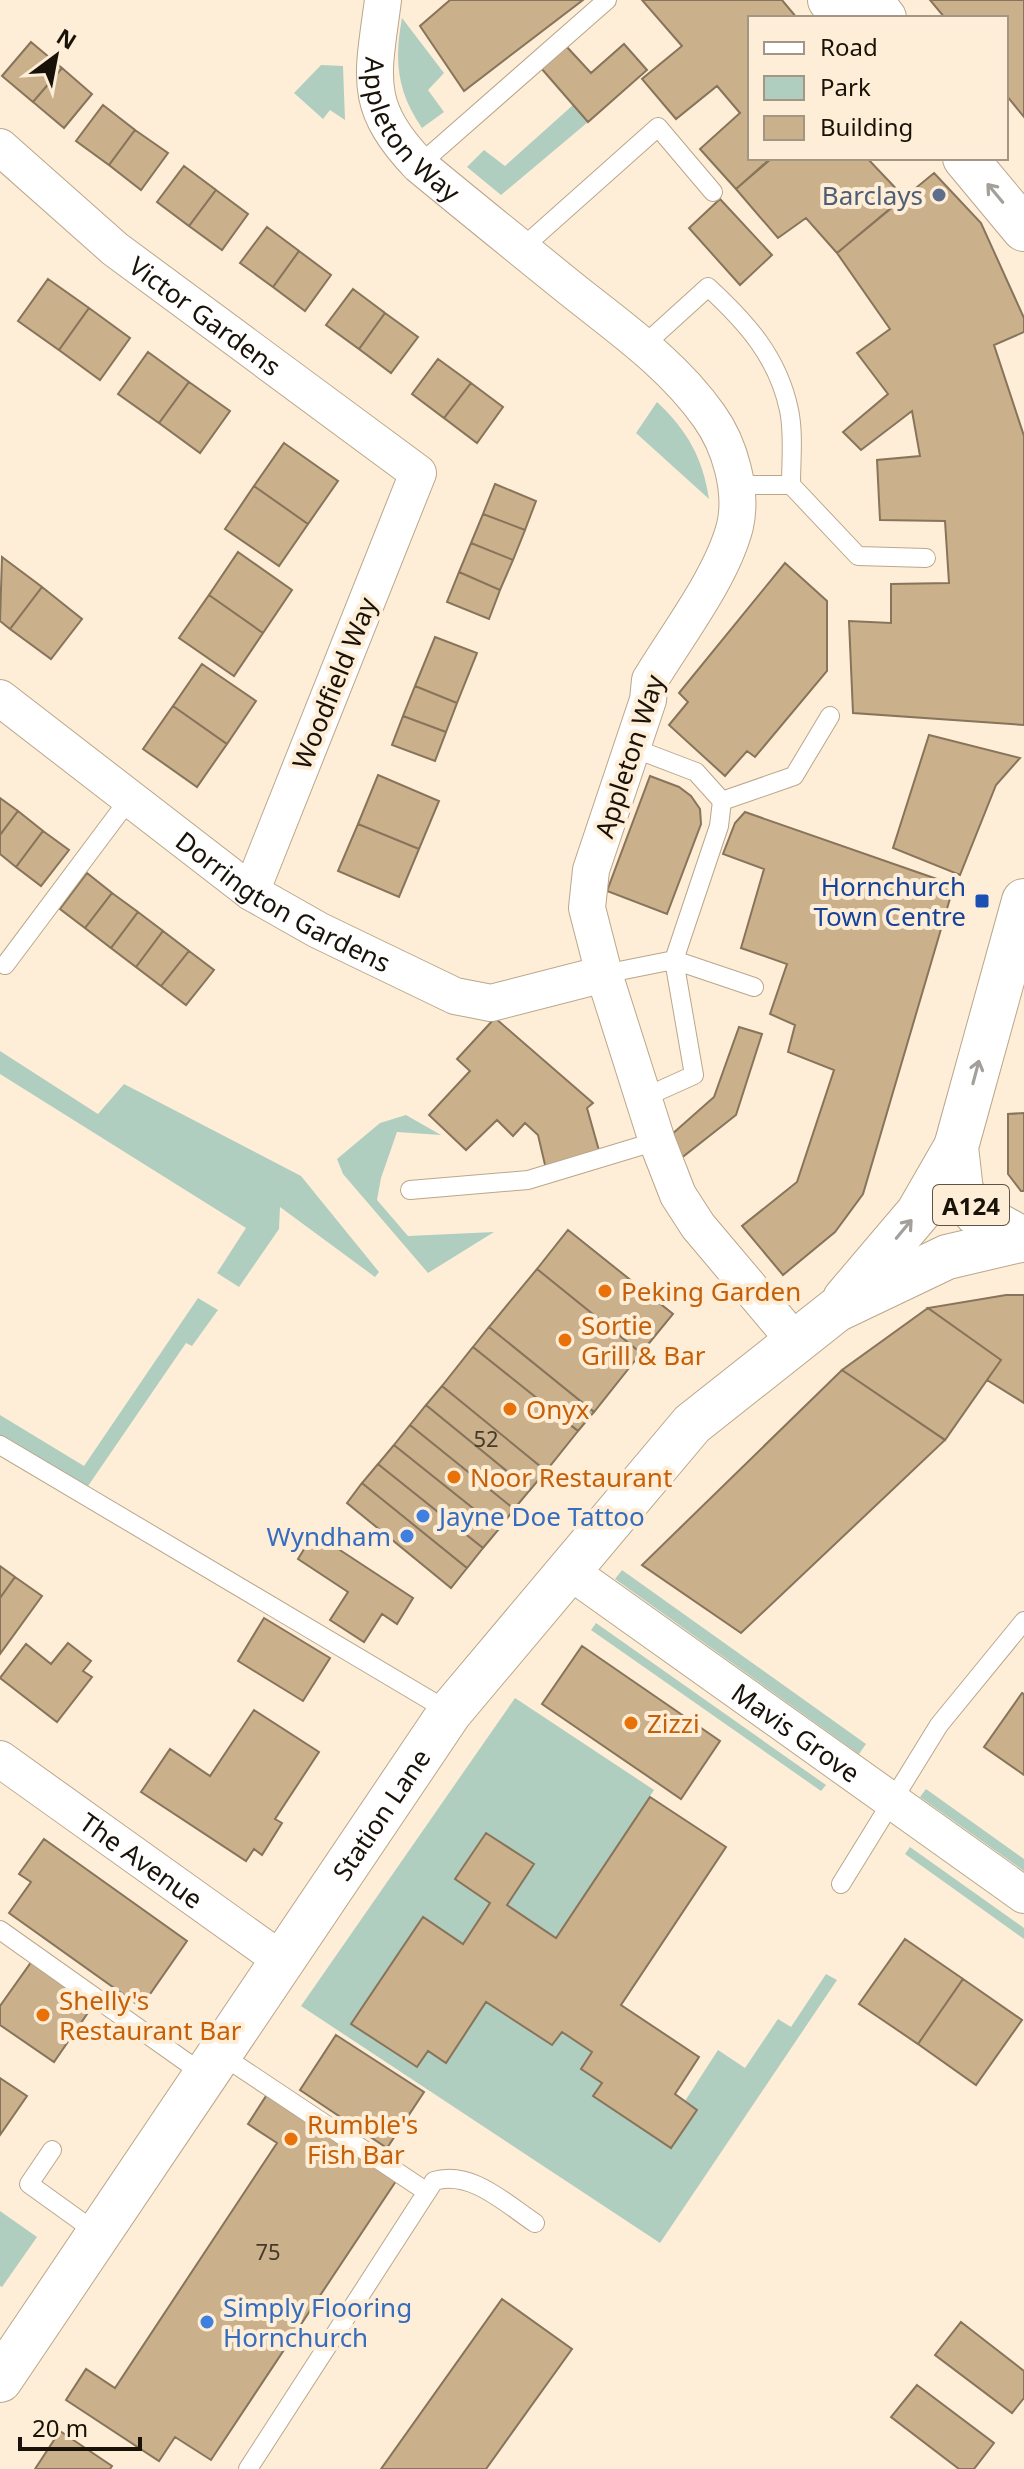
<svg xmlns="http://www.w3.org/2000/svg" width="1024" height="2469" viewBox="0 0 1024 2469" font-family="'Noto Sans',sans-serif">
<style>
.green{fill:#b0cebf}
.building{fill:#cab08b;stroke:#87745a;stroke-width:2}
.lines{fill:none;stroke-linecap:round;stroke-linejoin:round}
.lane-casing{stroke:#baa78b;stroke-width:20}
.street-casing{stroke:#baa78b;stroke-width:38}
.secondary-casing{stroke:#baa78b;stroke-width:46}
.primary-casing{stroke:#baa78b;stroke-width:46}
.lane{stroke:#fff;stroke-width:18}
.street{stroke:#fff;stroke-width:36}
.secondary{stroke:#fff;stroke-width:44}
.primary{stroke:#fff;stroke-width:44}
.oneway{stroke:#a3a09c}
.service-dot{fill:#5c6f8a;stroke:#feeed7;stroke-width:3}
.transit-dot{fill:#1a4fb4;stroke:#feeed7;stroke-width:3}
.food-dot{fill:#e8710a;stroke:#feeed7;stroke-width:3}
.shop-dot{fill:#3f7fe0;stroke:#feeed7;stroke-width:3}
.labels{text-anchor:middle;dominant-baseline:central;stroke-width:8;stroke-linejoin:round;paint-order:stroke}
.number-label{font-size:22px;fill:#453a29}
.shield{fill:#feeed7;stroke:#5e5446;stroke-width:2}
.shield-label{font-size:24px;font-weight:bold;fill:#191208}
.street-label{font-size:26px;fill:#191208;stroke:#feeed7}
.service-label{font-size:26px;fill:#4e5e75;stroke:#feeed7;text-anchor:end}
.transit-label{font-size:26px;fill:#164399;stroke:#feeed7;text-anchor:end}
.food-label{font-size:26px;fill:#c56008;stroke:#feeed7;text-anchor:start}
.shop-label{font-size:26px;fill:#366cbe;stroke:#feeed7;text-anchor:start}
</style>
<rect width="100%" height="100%" fill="#feeed7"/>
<!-- green -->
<path class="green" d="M402 18 444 73 428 90 444 112 422 128C397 92 394 61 402 18Z
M321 65 343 66 345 120 330 110 323 119 294 93Z
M573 105 588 122 501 195 467 167 484 150 505 166Z
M657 402C687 430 703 458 709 499L636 433Z
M0 1051 98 1114 124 1084 301 1176 379 1272 375 1277 280 1207 279 1229 239 1287 217 1273 246 1228 0 1074Z
M406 1115 441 1135 397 1132 381 1178 377 1200 408 1236 494 1232 428 1273 343 1174 337 1159 380 1123Z
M198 1298 218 1310 192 1346 186 1343 86 1489 0 1437V1415L84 1466Z
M622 1570 866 1744 859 1754 615 1579Z
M596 1623 826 1785 821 1791 591 1630Z
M515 1698 654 1790 556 1938 507 1905 534 1864 485 1833 455 1879 490 1903 463 1944 422 1917 352 2024 416 2067 428 2051 446 2062 486 2002 552 2045 562 2032 592 2052 581 2069 602 2083 594 2096 671 2148 697 2110 685 2101 718 2050 745 2068 778 2019 791 2027 826 1974 837 1980 660 2243 301 2006Z
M926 1789 1024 1859V1871L920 1797Z
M910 1847 1024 1928V1939L905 1854Z
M0 2211 37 2237 2 2287 0 2286Z"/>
<!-- building -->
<path class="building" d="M450 0H583L464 91 420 26Z
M642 0H782L797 18H750V158H771L736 189 700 149 740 113 717 86 676 119 642 79 682 46Z
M930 0H1024V117L1006 95V18H945Z
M31 42 62 68 33 102 2 76Z
M624 44 647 70 588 122 541 68 566 46 591 73Z
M62 68 92 94 64 128 33 102Z
M103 105 135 130 109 165 76 141Z
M135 130 168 153 141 190 109 165Z
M772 158H867L904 197 837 253 806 218 778 238 736 189Z
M184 166 216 190 189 226 157 202Z
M934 173 981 223 1024 318V332L994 345 1024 436V725L853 713 849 621 891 623V584L949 583 945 521 880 520 877 460 920 456 912 411 861 450 843 432 888 394 857 353 890 329 837 253Z
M216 190 248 214 222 250 189 226Z
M720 199 772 255 740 285 689 228Z
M267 227 299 251 273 287 240 263Z
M299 251 331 275 305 311 273 287Z
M48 279 89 308 59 350 18 321Z
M353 289 385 313 359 349 326 325Z
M89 308 130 338 100 380 59 350Z
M385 313 418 337 391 373 359 349Z
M148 352 189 382 159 423 118 394Z
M438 359 471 383 444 418 412 394Z
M189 382 230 411 200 453 159 423Z
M471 383 503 407 477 443 444 418Z
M284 443 338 481 308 524 254 486Z
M495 484 536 501 525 530 483 514Z
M254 486 308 524 279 566 225 529Z
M483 514 525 530 513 560 471 543Z
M471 543 513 560 500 590 459 572Z
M238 552 292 590 263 633 209 595Z
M2 557 42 587 10 629 0 621Z
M785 563 827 601V671L755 757 747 751 725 776 669 725 688 702 679 693Z
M459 572 500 590 489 619 447 602Z
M42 587 82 619 51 659 10 629Z
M209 595 263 633 234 676 179 638Z
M435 637 477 653 457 703 415 686Z
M202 664 256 701 227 744 173 706Z
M415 686 457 703 446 732 403 716Z
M173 706 227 744 197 787 143 749Z
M403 716 446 732 435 761 392 745Z
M929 735 1020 758 996 785 960 875 893 848Z
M378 775 439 801 419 849 358 824Z
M650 776 679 787 691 796 700 809 701 824 667 914 607 891Z
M0 798 18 811 0 835Z
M18 811 43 831 16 867 0 854V835Z
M745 812 954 885 863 1194 835 1232 783 1275 742 1226 797 1182 834 1070 788 1052 795 1025 770 1014 787 964 741 948 764 869 723 854 735 823Z
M358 824 419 849 399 897 338 871Z
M43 831 69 850 41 886 16 867Z
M87 873 112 893 85 928 60 909Z
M112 893 138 912 111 948 85 928Z
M138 912 163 931 136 967 111 948Z
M163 931 189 951 161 986 136 967Z
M189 951 214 970 186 1005 161 986Z
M495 1018 593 1103 587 1108 600 1154 546 1169 538 1135 525 1123 513 1136 497 1120 466 1150 429 1115 470 1071 457 1059Z
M739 1027 762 1034 736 1115 680 1159 671 1135 714 1097Z
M1024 1113V1191H1021L1008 1174V1114Z
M568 1230 673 1314 641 1353 537 1269Z
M537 1269 641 1353 594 1412 489 1327Z
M1006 1295H1024V1403L987 1380 1001 1360 928 1308Z
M928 1308 1001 1360 945 1440 842 1370Z
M489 1327 594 1412 578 1431 473 1347Z
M473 1347 578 1431 546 1471 442 1386Z
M842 1370 945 1440 741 1633 642 1565Z
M442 1386 546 1471 530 1490 426 1405Z
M426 1405 530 1490 514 1509 410 1425Z
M410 1425 514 1509 499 1529 394 1445Z
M394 1445 499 1529 483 1548 378 1464Z
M378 1464 483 1548 467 1568 362 1483Z
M362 1483 467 1568 451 1588 347 1503Z
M314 1533 413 1598 397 1624 382 1614 364 1642 330 1620 348 1592 298 1559Z
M0 1566 15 1577 0 1598Z
M15 1577 42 1596 0 1654V1598Z
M264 1618 330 1658 303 1701 238 1661Z
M68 1643 91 1661 83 1671 92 1677 57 1722 0 1678 26 1644 51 1664Z
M582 1646 720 1741 681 1799 542 1704Z
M1022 1693 1024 1694V1775L984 1747Z
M254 1710 319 1752 275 1819 282 1823 262 1855 254 1849 246 1861 141 1792 170 1749 210 1776Z
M650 1797 726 1847 621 2005 699 2057 675 2094 697 2110 671 2148 593 2096 602 2083 581 2069 592 2052 562 2032 552 2045 486 2002 446 2063 428 2051 417 2067 351 2024 423 1917 463 1944 490 1903 455 1879 486 1833 534 1864 507 1905 556 1938Z
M44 1839 187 1941 141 2007 9 1913 31 1882 19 1874Z
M905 1939 963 1979 918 2044 859 2004Z
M32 1961 94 2004 54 2062 0 2025V2006Z
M963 1979 1022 2020 976 2085 918 2044Z
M336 2035 424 2092 387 2148 300 2090Z
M0 2078 27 2096 0 2135Z
M268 2093 398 2178 211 2460 175 2437 159 2461 66 2400 86 2369 115 2388 277 2143 248 2124Z
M502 2299 572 2349 486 2469H381Z
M961 2322 1024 2371V2398L1012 2413 935 2355Z
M917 2385 994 2443 974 2469H959L891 2417Z
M60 2431 112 2466 110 2469H35Z"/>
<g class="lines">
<!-- lane casing -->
<g class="lane-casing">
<path id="lane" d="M419 165 607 0
M521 249 658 127 713 192
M643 346 708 287C746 322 778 357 789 410 794 433 791 461 791 485H736
M791 485 858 556 926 558
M633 748 696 772 722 801 719 826 674 960 754 987
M722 801 794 776 830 716
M5 965 130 798
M604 974 674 960 694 1075 643 1098
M410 1190 528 1180 657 1141
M0 1445 450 1712
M841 1884 939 1725 1024 1621
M0 1930 206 2076
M220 2054 427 2192
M52 2150 29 2184 100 2235
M248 2469 434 2181C471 2170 505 2203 535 2223"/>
</g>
<!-- street casing -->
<g class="street-casing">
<g id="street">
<path id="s1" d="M383 0C373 77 362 105 419 165 471 208 523 250 575 292 623 330 674 366 709 416 730 445 743 491 735 526 722 577 677 635 650 680L648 700 591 870 587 908 604 974 657 1141 678 1195 698 1226 795 1341"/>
<path id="s2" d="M0 147 115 249 418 473 251 892"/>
<path id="s3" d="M0 698 251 892 318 930 455 996 491 1003 604 974"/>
<path id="s4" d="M568 1570 1024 1895"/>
<path id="s5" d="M0 1759 284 1962"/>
</g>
</g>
<!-- secondary casing -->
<g class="secondary-casing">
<g id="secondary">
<path d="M845 1299 918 1213 956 1147"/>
<path id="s6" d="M0 2380 450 1712 692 1424 836 1310 947 1257 1020 1240"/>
</g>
</g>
<!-- primary casing -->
<g class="primary-casing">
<path id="primary" d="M830 0 846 18
M869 0 884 18
M965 158 1024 229
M1024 901 956 1147 961 1191 976 1213 1024 1240"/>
</g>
<!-- lane -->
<use href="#lane" class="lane"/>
<!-- street -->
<use href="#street" class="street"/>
<!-- secondary -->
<use href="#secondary" class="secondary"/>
<!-- primary -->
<use href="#primary" class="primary"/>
</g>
<!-- one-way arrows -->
<defs><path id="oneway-shaft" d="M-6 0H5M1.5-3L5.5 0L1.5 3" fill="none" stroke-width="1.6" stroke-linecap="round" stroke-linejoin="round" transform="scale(2)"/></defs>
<g class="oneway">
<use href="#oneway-shaft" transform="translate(995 193) rotate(-130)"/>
<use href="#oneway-shaft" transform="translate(976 1072) rotate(-75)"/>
<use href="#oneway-shaft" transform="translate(904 1229) rotate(-50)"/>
</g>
<!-- markers -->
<circle class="service-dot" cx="939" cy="195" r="8"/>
<rect class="transit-dot" x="974" y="893" width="16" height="16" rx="4"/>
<g class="food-dot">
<circle cx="605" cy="1291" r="8"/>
<circle cx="565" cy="1340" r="8"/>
<circle cx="510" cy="1409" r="8"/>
<circle cx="454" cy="1477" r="8"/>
<circle cx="631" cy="1723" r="8"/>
<circle cx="43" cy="2015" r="8"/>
<circle cx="291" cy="2139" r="8"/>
</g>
<g class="shop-dot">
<circle cx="423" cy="1516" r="8"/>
<circle cx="407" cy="1536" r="8"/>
<circle cx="207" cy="2322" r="8"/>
</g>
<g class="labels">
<!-- number labels -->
<g class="number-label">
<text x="486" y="1438">52</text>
<text x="268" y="2251">75</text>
</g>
<!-- shield labels -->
<rect class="shield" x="933" y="1185" width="76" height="40" rx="6"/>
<g class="shield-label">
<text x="971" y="1205">A124</text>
</g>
<!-- street labels -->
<g class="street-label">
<text stroke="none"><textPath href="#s1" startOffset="142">Appleton Way</textPath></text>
<text stroke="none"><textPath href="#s2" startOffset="266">Victor Gardens</textPath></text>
<text transform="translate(334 683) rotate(-68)">Woodfield Way</text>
<text transform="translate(629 756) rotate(-72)">Appleton Way</text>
<text stroke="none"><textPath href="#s3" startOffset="350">Dorrington Gardens</textPath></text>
<text stroke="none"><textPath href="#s4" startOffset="280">Mavis Grove</textPath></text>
<text stroke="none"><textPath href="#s6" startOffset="682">Station Lane</textPath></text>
<text stroke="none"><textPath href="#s5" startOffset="174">The Avenue</textPath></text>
</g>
<!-- service labels -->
<g class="service-label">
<text x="923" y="195">Barclays</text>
</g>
<!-- transit labels -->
<g class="transit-label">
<text x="966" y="886">Hornchurch<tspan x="966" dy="30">Town Centre</tspan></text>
</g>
<!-- food labels -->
<g class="food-label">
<text x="621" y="1291">Peking Garden</text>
<text x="581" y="1325">Sortie<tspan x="581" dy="30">Grill &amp; Bar</tspan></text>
<text x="526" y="1409">Onyx</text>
<text x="470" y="1477">Noor Restaurant</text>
<text x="647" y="1723">Zizzi</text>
<text x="59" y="2000">Shelly's<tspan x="59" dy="30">Restaurant Bar</tspan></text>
<text x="307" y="2124">Rumble's<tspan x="307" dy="30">Fish Bar</tspan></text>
</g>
<!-- shop labels -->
<g class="shop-label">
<text x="439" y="1516">Jayne Doe Tattoo</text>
<text x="391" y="1536" text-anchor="end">Wyndham</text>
<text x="223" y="2307">Simply Flooring<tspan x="223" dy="30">Hornchurch</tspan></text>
</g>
</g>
<!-- legend -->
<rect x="748" y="16" width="260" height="144" fill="#feeed7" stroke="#a29684" stroke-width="2"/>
<rect x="764" y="42" width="40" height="12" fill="#ffffff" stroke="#a29684" stroke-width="2"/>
<text x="820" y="56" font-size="24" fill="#191208">Road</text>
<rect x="764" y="76" width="40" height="24" fill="#b0cebf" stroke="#a29684" stroke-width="2"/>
<text x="820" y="96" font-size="24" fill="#191208">Park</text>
<rect x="764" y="116" width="40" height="24" fill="#cab08b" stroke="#a29684" stroke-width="2"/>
<text x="820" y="136" font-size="24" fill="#191208">Building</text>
<!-- north arrow -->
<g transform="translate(56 56) rotate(32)" stroke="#feeed7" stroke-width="6" paint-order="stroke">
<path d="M0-6L14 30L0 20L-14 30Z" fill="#191208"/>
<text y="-12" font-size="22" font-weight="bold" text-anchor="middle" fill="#191208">N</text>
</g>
<!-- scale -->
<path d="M20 2437v12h120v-12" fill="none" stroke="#191208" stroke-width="4"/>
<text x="32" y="2437" font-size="24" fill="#191208" stroke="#feeed7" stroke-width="6" paint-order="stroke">20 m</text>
</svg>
